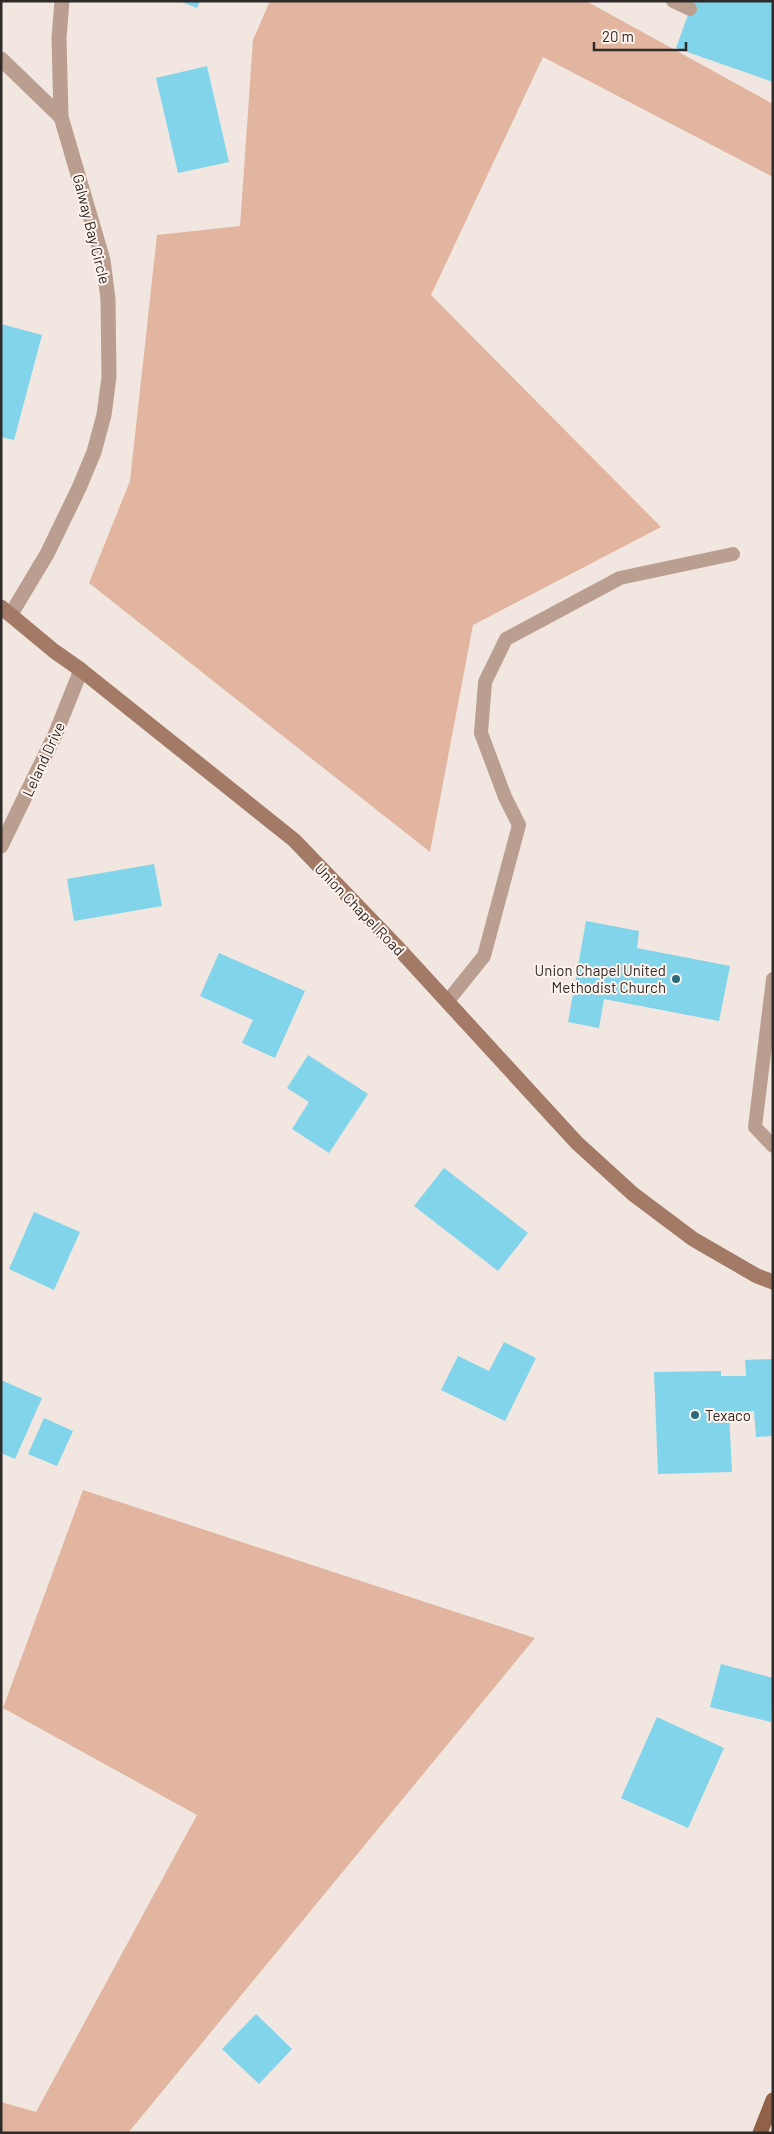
<svg xmlns="http://www.w3.org/2000/svg" width="774" height="2134" viewBox="0 0 774 2134" font-family="Barlow,sans-serif">
<style>
.green{fill:#e1b59f}
.building{fill:#81d4ea}
.lines{fill:none;stroke-linecap:round;stroke-linejoin:round}
.lane{stroke:#ba9e90;stroke-width:14}
.street{stroke:#ba9e90;stroke-width:15}
.secondary{stroke:#a27a66;stroke-width:15}
.primary{stroke:#906047;stroke-width:15}
.poi-dot{fill:#296d7d;stroke:#fef3ed;stroke-width:2}
.labels{text-anchor:middle;dominant-baseline:central;stroke-width:4;stroke-linejoin:round;paint-order:stroke}
.street-label{font-size:15px;fill:#2f2b29;stroke:#fef3ed}
.poi-label{font-size:15px;fill:#2f2b29;stroke:#fef3ed;text-anchor:end}
</style>
<rect width="100%" height="100%" fill="#f1e6e0"/>
<!-- green -->
<path class="green" d="M270 1H586L773 104V177L543 57 431 295 661 527 473 625 430 852 89 583 130 481 157 235 240 226 253 40Z
M83 1490 535 1638 128 2133H1V2102L36 2112 197 1815 3 1708Z"/>
<!-- building -->
<path class="building" d="M179 1H200L197 8Z
M693 1H773V82L676 48Z
M207 66 229 162 178 173 156 78Z
M1 324 42 335 14 440 1 437Z
M154 864 162 906 74 921 67 879Z
M586 921 639 931 637 948 730 966 719 1021 604 999 599 1028 568 1022Z
M219 953 305 991 275 1058 242 1043 253 1020 200 996Z
M308 1055 368 1094 329 1153 292 1129 309 1102 287 1088Z
M444 1168 528 1233 498 1271 414 1206Z
M34 1212 80 1232 54 1290 9 1269Z
M504 1342 536 1358 505 1421 441 1390 458 1356 489 1371Z
M773 1359V1436L756 1437 754 1411 729 1412 732 1472 658 1474 654 1372 721 1371V1376H746L745 1360Z
M1 1380 42 1398 15 1459 1 1453Z
M44 1418 73 1431 57 1466 28 1454Z
M721 1664 773 1678 771 1722 710 1707Z
M657 1717 724 1748 688 1828 621 1798Z
M256 2014 292 2049 259 2084 222 2049Z"/>
<g class="lines">
<!-- lane -->
<path class="lane" d="M673 1 690 9
M773 979 755 1127 773 1146
M447 1002 484 956 519 825 505 797 481 733 485 682 506 639 620 578 733 554"/>
<!-- street -->
<path class="street" d="M1 59 61 117 103 260 108 299 109 377 104 415 94 452 79 488 47 554 11 614
M61 117 59 38 62 1
M1 846 55 735 81 670"/>
<!-- secondary -->
<path class="secondary" d="M1 607 54 651 81 670 294 840 399 949 577 1143 633 1194 693 1239 757 1276 773 1282"/>
<!-- primary -->
<path class="primary" d="M760 2133 773 2100"/>
</g>
<!-- markers -->
<g class="poi-dot">
<circle cx="676" cy="979" r="5"/>
<circle cx="695" cy="1415" r="5"/>
</g>
<g class="labels">
<!-- street labels -->
<g class="street-label">
<text transform="translate(92 229) rotate(76)">Galway Bay Circle</text>
<text transform="translate(43 759) rotate(-65)">Leland Drive</text>
<text transform="translate(360 909) rotate(46)">Union Chapel Road</text>
</g>
<!-- poi labels -->
<g class="poi-label">
<text x="666" y="970">Union Chapel United<tspan x="666" dy="17">Methodist Church</tspan></text>
<text x="705" y="1415" text-anchor="start">Texaco</text>
</g>
</g>
<!-- border -->
<rect width="774" height="2134" fill="none" stroke="#2f2b29" stroke-width="5"/>
<!-- scale -->
<path d="M594 42v8h92v-8" fill="none" stroke="#2f2b29" stroke-width="2.5"/>
<text x="602" y="42" font-size="15" fill="#2f2b29" stroke="#fef3ed" stroke-width="4" paint-order="stroke">20 m</text>
</svg>
